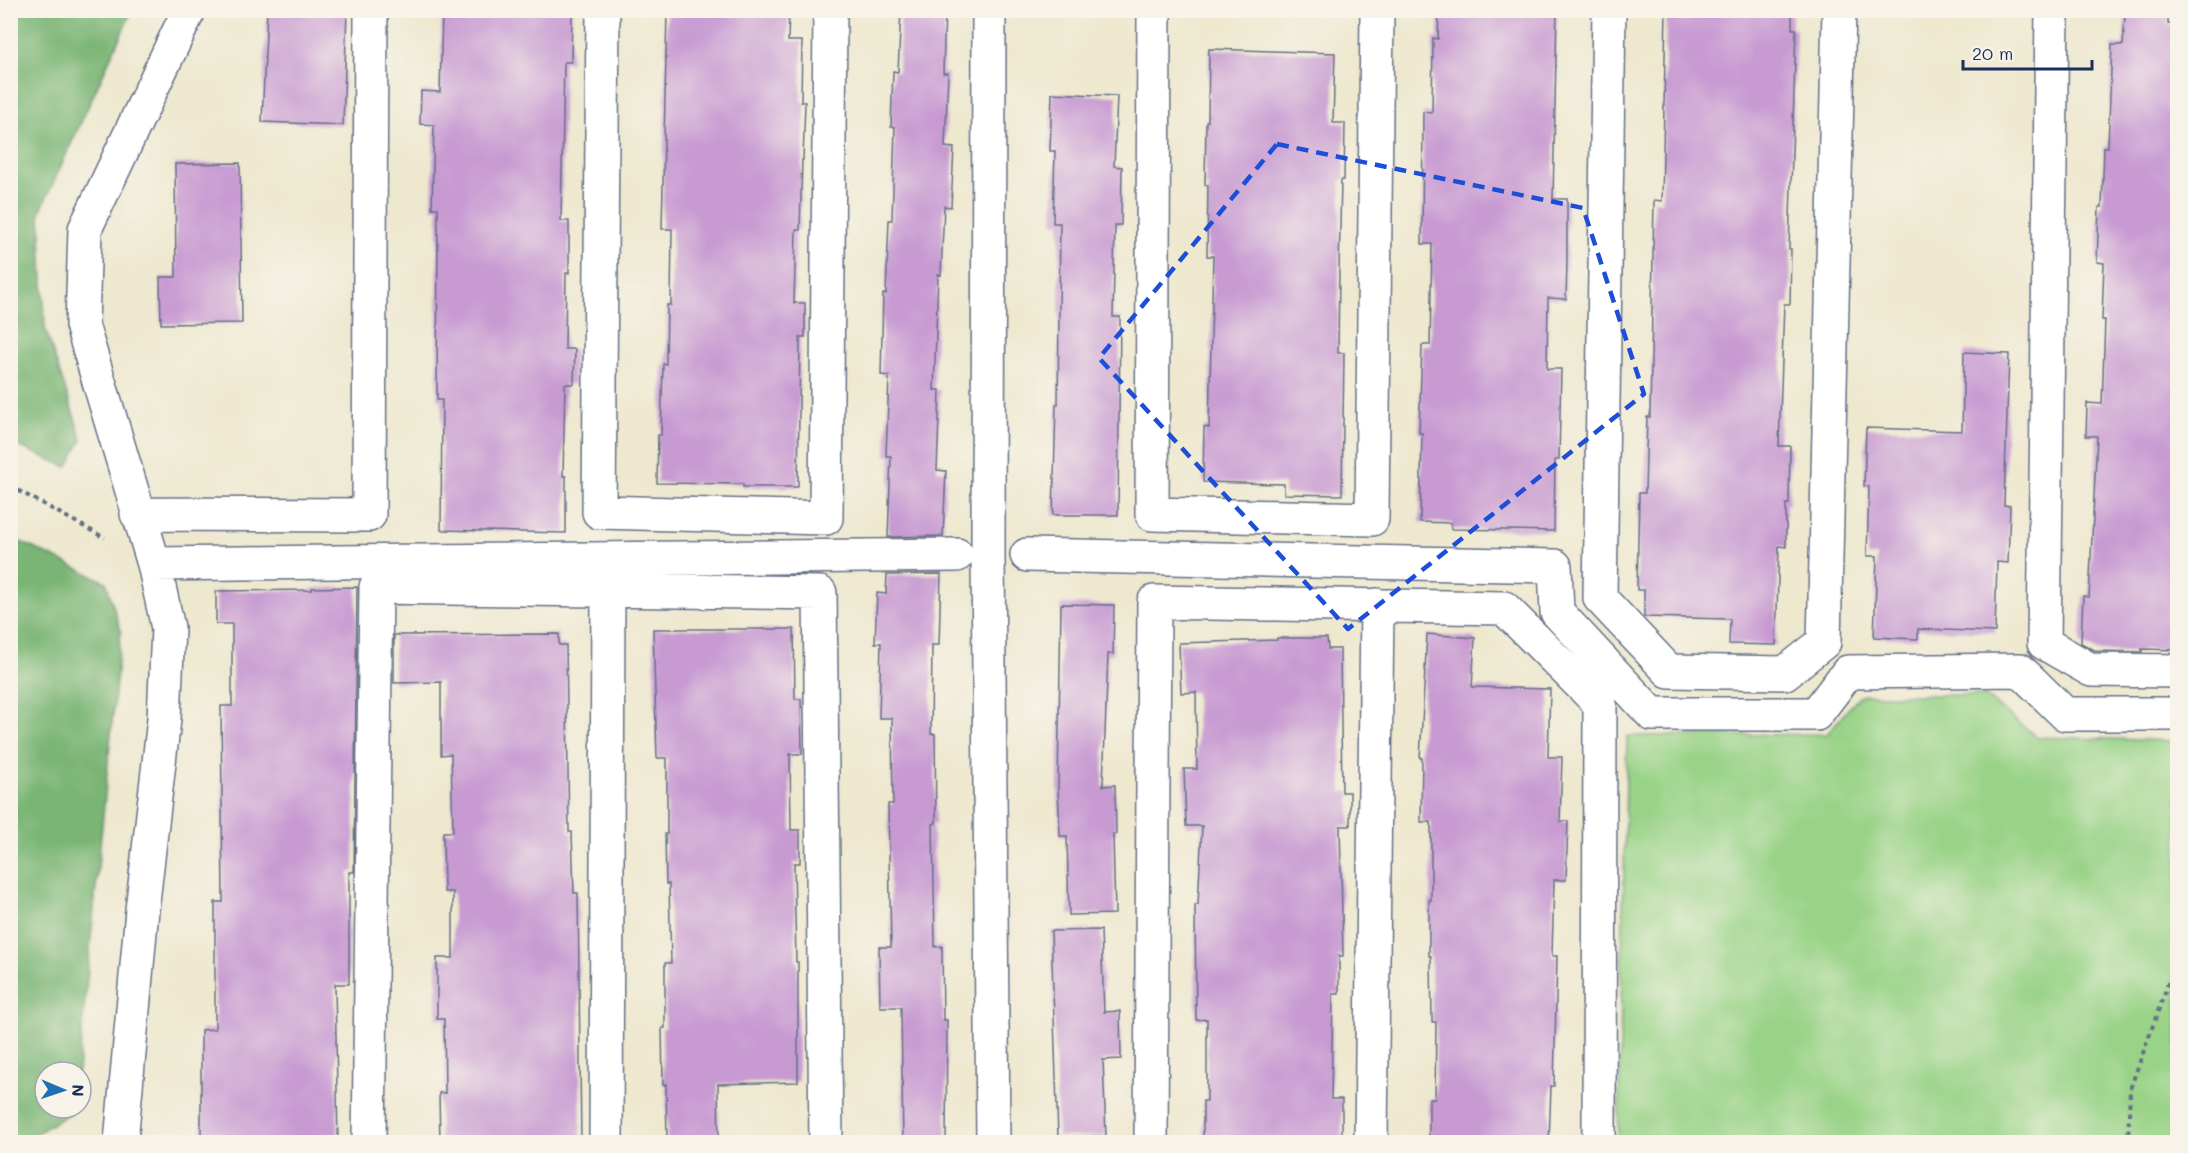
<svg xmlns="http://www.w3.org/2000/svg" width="2188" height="1153" viewBox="0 0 2188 1153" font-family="Mali,sans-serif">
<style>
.green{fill:#99d387;stroke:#5a8172;stroke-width:1.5}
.forest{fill:#7ab574;stroke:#4a7269;stroke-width:1.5}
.building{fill:#c79ad2}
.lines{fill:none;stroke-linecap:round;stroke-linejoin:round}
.minor-casing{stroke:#657086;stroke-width:36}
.path{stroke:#657086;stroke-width:4;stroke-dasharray:4.5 4.5;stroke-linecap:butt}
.minor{stroke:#fff;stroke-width:33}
.marked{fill:none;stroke:#1d4ed8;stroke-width:4.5;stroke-dasharray:12 8;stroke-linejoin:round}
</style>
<rect width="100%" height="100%" fill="#f7f3e8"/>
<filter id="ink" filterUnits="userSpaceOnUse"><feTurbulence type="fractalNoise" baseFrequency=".0167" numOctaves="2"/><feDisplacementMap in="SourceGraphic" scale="12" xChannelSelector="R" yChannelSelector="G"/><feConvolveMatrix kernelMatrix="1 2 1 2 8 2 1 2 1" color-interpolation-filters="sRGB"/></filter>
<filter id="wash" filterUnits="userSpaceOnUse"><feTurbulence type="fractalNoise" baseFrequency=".008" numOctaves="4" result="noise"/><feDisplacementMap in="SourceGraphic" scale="24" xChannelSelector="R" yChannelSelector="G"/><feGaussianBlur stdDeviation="1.35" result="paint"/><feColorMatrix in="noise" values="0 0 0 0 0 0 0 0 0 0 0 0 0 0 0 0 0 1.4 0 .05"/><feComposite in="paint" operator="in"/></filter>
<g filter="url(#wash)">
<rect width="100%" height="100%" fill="#eee8cf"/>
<!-- green -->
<path class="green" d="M1860 695H1983L2037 737 2177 741V1142H1618L1627 736 1827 734Z"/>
<!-- forest -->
<path class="forest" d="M11 10 132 11 40 212 45 328 82 440 67 467 11 443Z
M10 537 106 582 121 631 78 1072H45V1108H74V1111L22 1142H10Z"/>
<g id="blocks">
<!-- building -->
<path class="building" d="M267 10H347L343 125 262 122Z
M442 10H572L571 62H564L561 221H569V273H566L565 349H575L574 384H565L563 476H566V533L441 530 442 400H437L438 208H432L434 125 420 124 421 91 440 92Z
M667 10H789L788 41H802L801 102H805L803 160H802L800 230H796L794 303H805V337H800L798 487H743V484L657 483 658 435H661L663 364H666L667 305H671L672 229H662Z
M901 10H945L943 73H948L945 147 954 148 951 207 944 206 941 275 938 274 934 390H940L937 470 946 471 943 536 888 537 891 456H886L889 376 881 375 883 294H886L889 220H892L895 127H891L893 71 898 72Z
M1439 10H1557L1553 199H1567V262L1566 299 1548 298 1547 369H1561L1559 460H1555L1554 531 1451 529V523L1420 522 1422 433H1419L1422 345H1430L1432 244H1422L1423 112 1432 113 1433 38 1438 39Z
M1666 10H1792V29H1796L1789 249H1791L1790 304H1784L1779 446H1790L1789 504H1786V547L1779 546 1776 645 1729 644 1730 619 1644 617V590H1637L1639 493H1645L1647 417H1650L1654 200 1662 201Z
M2125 15 2168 16V24H2178V650L2142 649V652L2096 651 2081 643 2083 596 2089 597 2097 436H2086L2087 403 2102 404 2105 320H2102L2104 263 2097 262 2099 207H2102L2104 147H2108L2112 45H2123Z
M1209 49 1335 53 1333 123H1345L1344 180H1341L1339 271 1338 353H1344L1342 495 1284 494V484L1203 482 1204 427 1209 428 1213 256H1207L1208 185H1205L1206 121H1208Z
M1052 93 1117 96 1114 166 1122 167 1121 225H1115L1113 317H1120L1118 515H1053L1056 404H1058L1060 223H1053L1055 151H1050Z
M240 163 242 323 161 324 160 277H176L175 164Z
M1964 352 2009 354 2004 505 2010 506 2008 563 1997 562 1995 632 1918 629V639L1874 637 1877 556H1867L1869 487 1864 486 1866 428 1962 431Z
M941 574 939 645H932L931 734H935L936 823 933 824 935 947 942 946 943 1020H947L946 1143H903L901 1007H880L879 947H891L888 804H893L892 718H879L881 643H875L877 593 886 594 887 575Z
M357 587 354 872H349V984H335L338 1143H201V1030L215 1029V902H223L221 706H232V624H216V591L312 590V588Z
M1061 604 1114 605 1113 654H1108L1103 786 1115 785 1116 834H1113L1115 914 1069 915 1067 836H1060L1058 787Z
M653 629H794L795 699H801L802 754H790L791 830H800V863H794L796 962H798V1082L718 1084 719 1143H667L666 1084 663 1085 662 1028H665V963H671L669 884H666L665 834H667V758H657Z
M559 634V645H566L569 832H572L574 893H578L581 1143H440L439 1093H445L444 1019H437V958H453V892H444L443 832H453L451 754 441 755V682L394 683V635Z
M1427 634 1475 638 1472 687 1550 689 1548 757H1562L1560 821H1568L1566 880H1554L1552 956H1557L1554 1086H1551L1549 1143H1429V1099H1435L1436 1022H1432L1431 956H1429V900H1431V822H1421L1422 758H1420Z
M1277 638H1327L1328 649H1340L1342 792H1350V826H1340L1343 956H1339V994H1333L1331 1099H1342V1143H1203V1101H1207V1019L1196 1020 1195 905H1198L1202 826H1186L1184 769H1197L1196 692 1181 693 1179 643 1277 640Z
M1101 930 1104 1012 1120 1011 1121 1059 1103 1060 1106 1136 1058 1137 1051 931Z"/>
</g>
</g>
<g filter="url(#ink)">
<use href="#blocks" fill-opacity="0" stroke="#657086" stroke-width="1.5"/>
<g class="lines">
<!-- minor casing -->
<g class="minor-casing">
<path id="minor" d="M603 10 599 512 826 518 830 10
M989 10 988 555 993 1142
M1154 10 1152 514 1372 519 1377 10
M1609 10 1600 598 1669 671 1785 673 1824 642 1839 10
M2052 10 2044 643 2091 670 2178 671
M137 514 369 515 371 10
M1027 555 1555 566 1557 612 1652 714H1816L1848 672 2020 670 2065 714H2178
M154 564 957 555
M121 1142 142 910 164 719 168 628 154 564 82 325 85 229 189 10
M369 1142 376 587 820 593 826 1142
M606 1142 608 590
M1151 1142 1154 602 1504 608 1600 704 1599 1142
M1371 1142 1377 605"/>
</g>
<!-- path -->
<path class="path" d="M10 486 105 538
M2128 1142 2130 1089 2178 956"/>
<!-- minor -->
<use href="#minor" class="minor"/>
</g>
</g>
<!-- marked area -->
<path class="marked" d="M1277 144 1583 208 1644 394 1348 629 1099 358Z"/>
<!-- margin -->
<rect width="2188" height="1153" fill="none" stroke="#f7f3e8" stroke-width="36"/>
<!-- north arrow -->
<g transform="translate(63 1090) rotate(92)"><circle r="28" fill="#f7f3e8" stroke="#9fa5b1" stroke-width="1.5"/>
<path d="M0-4.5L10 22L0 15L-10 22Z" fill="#1f6fb2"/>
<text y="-9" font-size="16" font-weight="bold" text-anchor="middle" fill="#1b2f5e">N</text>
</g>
<!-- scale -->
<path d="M1963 60v9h129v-9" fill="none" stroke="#1b2f5e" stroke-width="3"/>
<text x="1972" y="60" font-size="18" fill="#1b2f5e" stroke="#f7f3e8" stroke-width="4.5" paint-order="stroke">20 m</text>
</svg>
